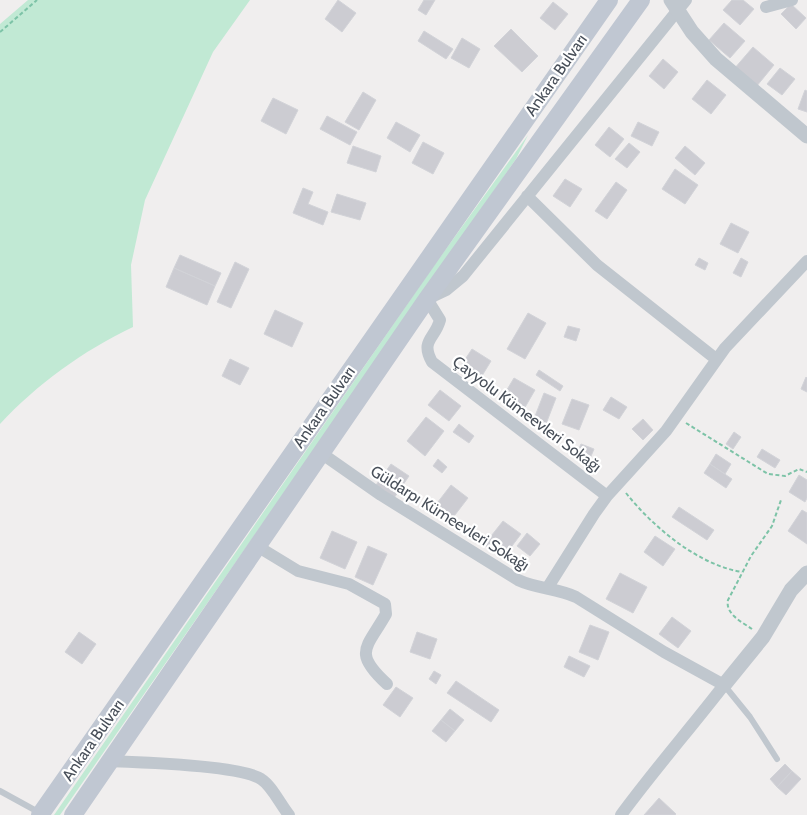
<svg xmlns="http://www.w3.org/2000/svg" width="807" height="815" viewBox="0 0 807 815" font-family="Cabin,sans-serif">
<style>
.green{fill:#c1e9d4}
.building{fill:#ccccd2;stroke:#d2d3d8}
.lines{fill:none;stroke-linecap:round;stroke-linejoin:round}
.path{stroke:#7dc3a7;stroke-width:2;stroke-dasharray:4 2.5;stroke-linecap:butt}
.service{stroke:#c0c7ce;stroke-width:6}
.minor{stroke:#c0c7ce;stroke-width:12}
.tertiary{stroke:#c0c7ce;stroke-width:15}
.secondary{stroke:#c0c7d2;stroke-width:18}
.labels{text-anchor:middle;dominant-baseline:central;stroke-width:4.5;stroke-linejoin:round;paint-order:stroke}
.street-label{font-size:16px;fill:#484f59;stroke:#fff}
</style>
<rect width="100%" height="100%" fill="#f0eeee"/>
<!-- green -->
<path class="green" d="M28 0H250L213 52 145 200 131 265 133 327C84 350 36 385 0 424V24Z
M528 135 516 159 60 815H54L433 267Z"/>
<!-- building -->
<path class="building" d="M338 0 356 13 342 32 325 19Z
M424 0H435L426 15 418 10Z
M732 0H743L754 9 740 25 723 10Z
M553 2 568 14 555 30 540 18Z
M791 4 806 18 796 29 781 14Z
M724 23 745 41 730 58 709 40Z
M511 29 538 56 522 72 494 46Z
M424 31 453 49 446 59 418 41Z
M462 38 480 49 469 68 451 58Z
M753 47 774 65 756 87 734 69Z
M663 59 678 72 664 89 649 76Z
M780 68 795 79 782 95 767 84Z
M707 80 726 95 711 114 692 99Z
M805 90 807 91V112L798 109Z
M363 92 376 100 359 130 345 122Z
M273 98 298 110 286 134 261 121Z
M327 116 357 132 350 145 320 129Z
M396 122 420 135 410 152 387 138Z
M638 122 659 132 652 146 631 136Z
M609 127 624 139 610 157 595 145Z
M423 142 444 153 433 174 412 163Z
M629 143 640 152 627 168 615 159Z
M353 146 381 156 376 172 347 163Z
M685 146 705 163 695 175 675 158Z
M675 169 698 185 685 204 662 189Z
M565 179 582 189 570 207 553 196Z
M616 182 627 190 607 219 595 211Z
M303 188 313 192 308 204 328 212 323 225 293 213Z
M337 194 366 203 360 220 331 212Z
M731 223 749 232 738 253 720 244Z
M180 255 221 273 215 286 174 268Z
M699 258 708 263 705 270 695 265Z
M741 258 748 262 741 277 733 273Z
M235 262 249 269 231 308 217 302Z
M174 268 215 286 207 305 166 287Z
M275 310 303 323 292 347 264 334Z
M528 313 546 323 525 359 507 349Z
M568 326 580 329 576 341 564 337Z
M472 349 491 361 480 379 468 372 470 369 462 364Z
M230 359 249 368 240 385 222 376Z
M539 370 563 386 560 391 536 375Z
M806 377 807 378V392L801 389Z
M514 378 535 390 524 409 512 402 514 398 505 393Z
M440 390 461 406 449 421 428 405Z
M544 393 556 398 544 429 532 424Z
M611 397 627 407 619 419 603 410Z
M572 399 589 405 579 430 562 424Z
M426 417 444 431 425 456 407 441Z
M643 419 653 430 643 440 632 429Z
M459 424 474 436 469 443 453 432Z
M734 432 741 437 733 449 726 444Z
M581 444 594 449 589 461 576 455Z
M762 449 780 460 775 468 757 457Z
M716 454 731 464 725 474 710 464Z
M438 459 447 467 442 473 433 466Z
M391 464 409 476 394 498 376 485Z
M710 464 732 479 726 488 704 473Z
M799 475 807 480V498L805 502 789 492Z
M451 485 468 498 448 524 431 511Z
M679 507 714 530 707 540 672 517Z
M802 510 807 513V544L788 531Z
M503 521 521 534 503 558 484 545Z
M332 531 357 542 345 569 320 558Z
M527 533 540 544 530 556 517 546Z
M655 536 675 549 663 566 644 552Z
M368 546 387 554 373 585 355 577Z
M620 573 647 587 633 613 606 599Z
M672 617 691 631 678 648 659 634Z
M590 625 609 632 598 660 579 652Z
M79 632 96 644 82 664 65 652Z
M417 632 437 639 430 659 410 652Z
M569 656 590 666 584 677 564 667Z
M434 671 441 675 436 684 429 679Z
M456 681 499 710 491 722 447 693Z
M396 687 413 698 400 717 383 705Z
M450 709 464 720 455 731 441 720Z
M441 720 455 731 446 742 432 731Z
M785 764 792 771 777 787 770 779Z
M792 771 801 779 786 795 777 787Z
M659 798 676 814 675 815H644Z"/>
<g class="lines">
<!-- path -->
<path class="path" d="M0 32 37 0
M686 423 768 474 785 476 799 469 807 472
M626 493C653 527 698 565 742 572
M752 629C742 622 725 614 728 600L751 556 772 526 781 500"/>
<!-- service -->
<path class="service" d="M724 685 750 717 777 759
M0 791 40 813"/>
<!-- minor -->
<path class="minor" d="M766 7 792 0
M527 196 597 265 716 359
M321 453 381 495 518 580C537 589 557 588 576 597L664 652 724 685C690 729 654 770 621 815
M607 496 432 362C420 340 435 339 440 320L427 299 446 290 463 276 686 0
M257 546 298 571 349 584 385 604 386 614C367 648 352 652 387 684
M548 587 594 514 607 496 666 431 725 348 807 261
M109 761C137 762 241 765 261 779 272 786 280 804 289 815"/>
<!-- tertiary -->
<path class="tertiary" d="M671 0 692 32 716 59 807 136
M724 685 763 637 791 590 807 573"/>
<!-- secondary -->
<path class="secondary" d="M40 815 609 0
M73 815 427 299 641 0"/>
</g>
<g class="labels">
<!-- street labels -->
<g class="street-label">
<text transform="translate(556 75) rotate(-55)">Ankara Bulvarı</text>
<text transform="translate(324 407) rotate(-55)">Ankara Bulvarı</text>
<text transform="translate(527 414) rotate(37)">Çayyolu Kümeevleri Sokağı</text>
<text transform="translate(450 518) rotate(32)">Güldarpı Kümeevleri Sokağı</text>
<text transform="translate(93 740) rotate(-55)">Ankara Bulvarı</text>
</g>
</g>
</svg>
